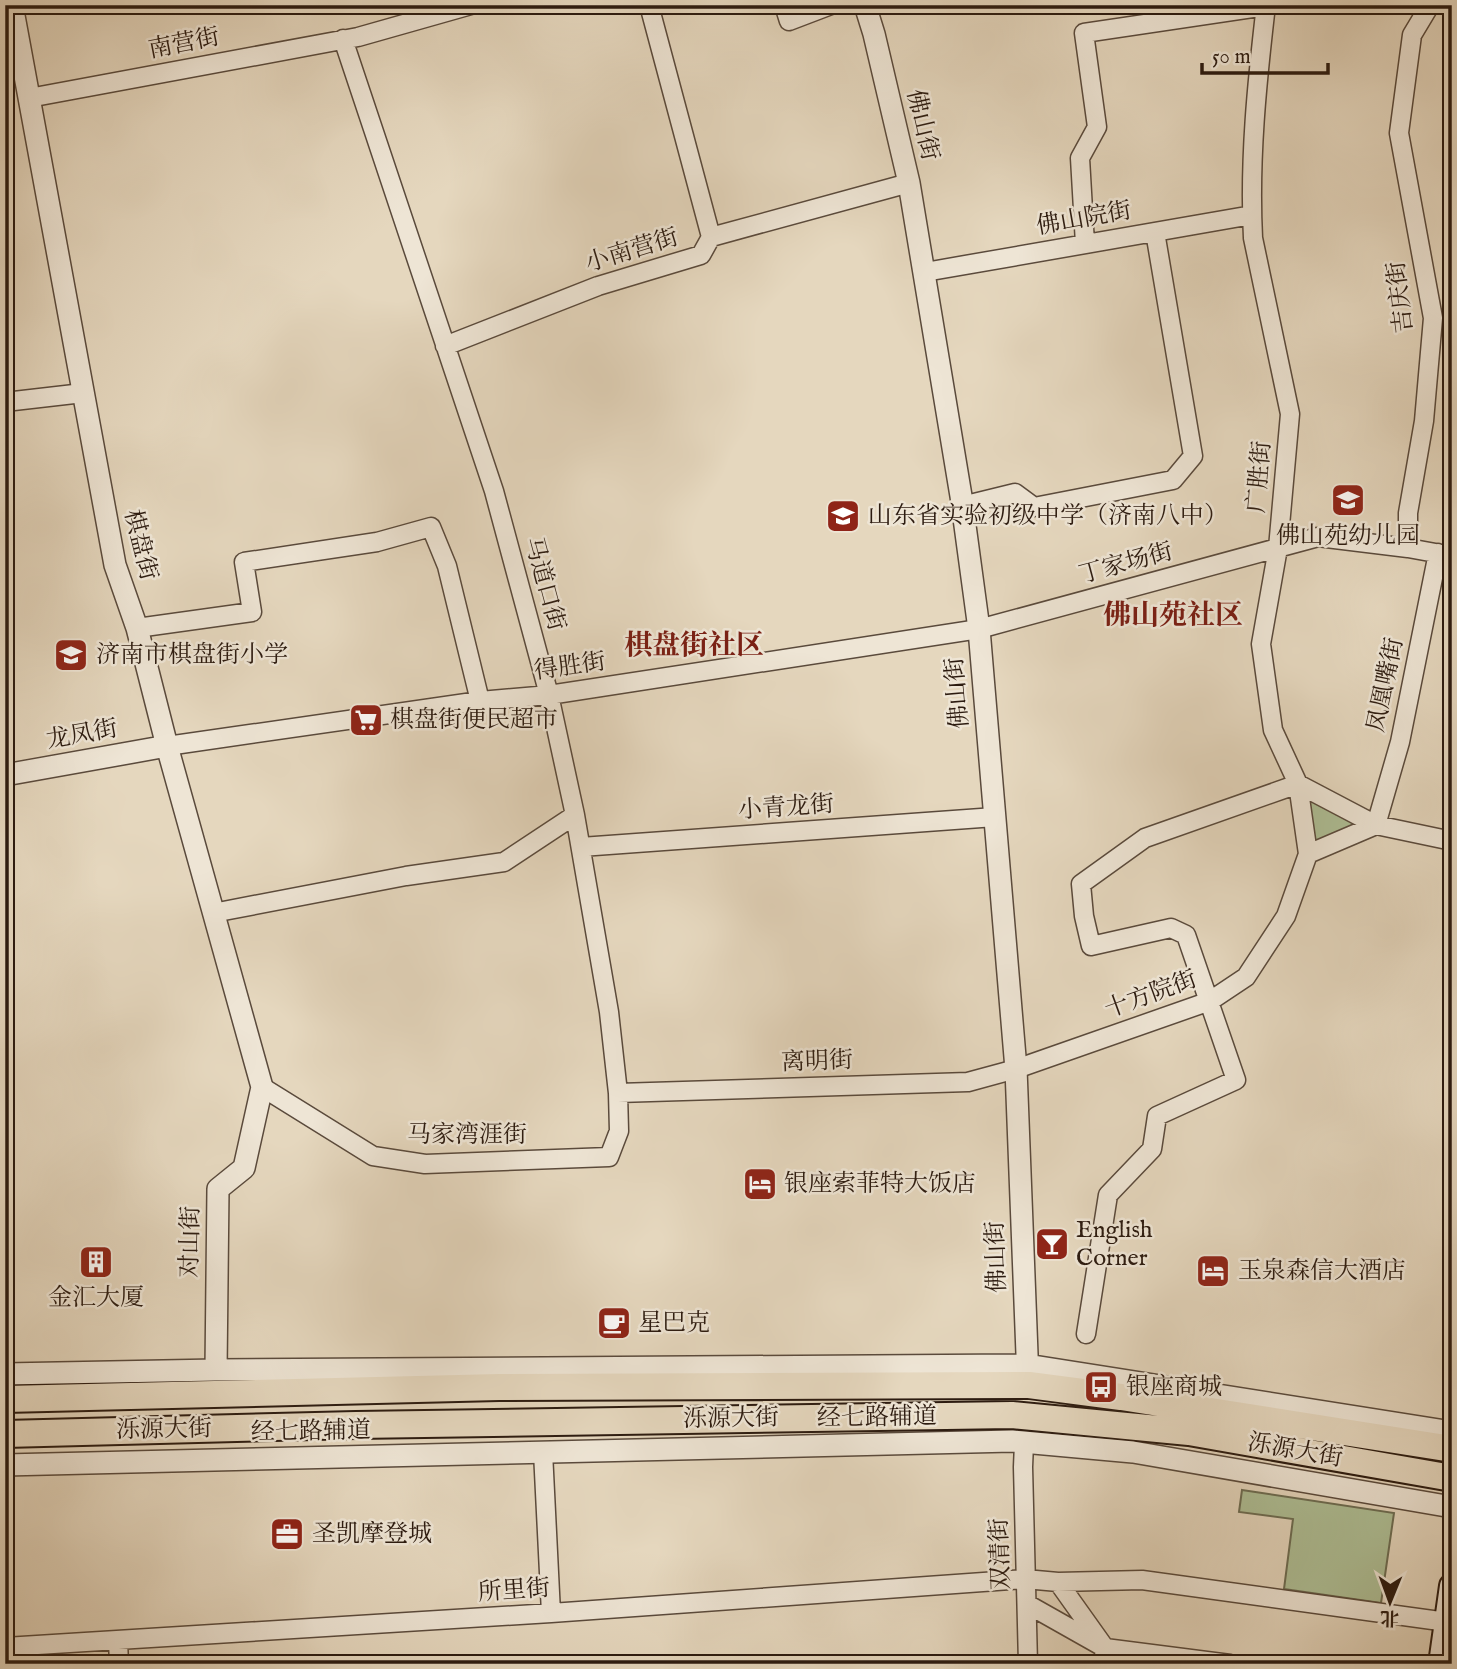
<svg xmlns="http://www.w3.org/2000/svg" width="1457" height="1669" viewBox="0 0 1457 1669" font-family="'IM FELL English','Noto Serif SC',serif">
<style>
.green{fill:#aebf96;stroke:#6d6d53;stroke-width:2}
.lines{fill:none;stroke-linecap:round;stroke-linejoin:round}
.minor-casing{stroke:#5a4a3c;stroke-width:21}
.tertiary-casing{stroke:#5a4a3c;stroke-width:24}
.secondary-casing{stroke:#2c1b10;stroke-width:28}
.primary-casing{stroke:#2c1b10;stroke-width:30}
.minor{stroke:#eee5d5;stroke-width:18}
.tertiary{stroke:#eee5d5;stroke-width:21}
.secondary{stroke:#eee5d5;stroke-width:24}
.primary{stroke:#e5d7be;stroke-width:26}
.labels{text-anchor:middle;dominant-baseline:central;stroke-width:5;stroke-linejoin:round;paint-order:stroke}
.street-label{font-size:24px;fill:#2c1b10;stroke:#eee5d5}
.poi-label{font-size:24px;fill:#2c1b10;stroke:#eee5d5;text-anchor:start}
.quarter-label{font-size:28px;font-weight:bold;fill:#7a1f14;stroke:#eee5d5}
</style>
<rect width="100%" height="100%" fill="#e5d7be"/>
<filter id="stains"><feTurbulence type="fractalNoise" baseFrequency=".00286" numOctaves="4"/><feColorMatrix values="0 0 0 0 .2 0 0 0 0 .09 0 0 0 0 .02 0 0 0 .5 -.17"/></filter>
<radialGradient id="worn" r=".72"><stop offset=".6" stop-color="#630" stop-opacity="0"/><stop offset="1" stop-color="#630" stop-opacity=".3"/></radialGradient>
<!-- green -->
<path class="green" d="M1303 791 1366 826 1315 848Z
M1242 1490 1394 1513 1381 1603 1284 1589 1293 1519 1239 1512Z"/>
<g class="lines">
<!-- minor casing -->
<g class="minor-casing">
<path id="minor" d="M649 5 711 237
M784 5 789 21 831 5
M1266 5C1257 82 1249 160 1253 238L1290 414 1278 548 1261 644 1273 730 1298 784 1376 825 1452 841
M29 98 358 37 471 5
M1085 244 1080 158 1097 127 1084 33 1266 6
M925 272 1252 215
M445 346 598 286 701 255 711 237 909 183
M5 402 83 393
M962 506 1015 493 1034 507 1173 480 1193 456 1155 232
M1408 548V513L1424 421 1433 318 1399 133 1412 35 1430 5
M137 628 252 612 244 562 377 542 431 527 447 566 480 701
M167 746 480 701 549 695 979 629 1318 537 1408 548 1452 556
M581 847 995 817
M1308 854 1376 825 1400 742 1438 553
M213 913 406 876 504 862 575 815
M262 1087 373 1156 425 1164 609 1157 619 1131 618 1093 609 1012 575 815 549 695 494 491 343 39
M618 1093 968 1082 1016 1069 1210 1001 1246 977 1286 916 1308 854 1298 784 1145 838 1081 884 1084 916 1091 946 1171 928 1186 935 1236 1080 1157 1116 1152 1149 1108 1195 1086 1334
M1024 1443 1023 1467 1028 1664
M543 1452 551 1613
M1058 1582 1105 1648 1230 1664
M1027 1604 1105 1648 1103 1664
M118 1641 119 1664
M5 1647 551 1613 1025 1579 1058 1582 1142 1580 1447 1622"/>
</g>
<!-- tertiary casing -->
<g class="tertiary-casing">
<path id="tertiary" d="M12 5 115 565 137 628 167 746 262 1087 244 1168 218 1189 216 1370
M865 5 874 34 909 183 961 496 979 629 1016 1069 1028 1380
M5 775 167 746
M5 1374 216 1370 1027 1365 1452 1432
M5 1465 1012 1441 1133 1452 1452 1507"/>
</g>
<!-- secondary casing -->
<g class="secondary-casing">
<path id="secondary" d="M1441 1664 1452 1586"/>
</g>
<!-- primary casing -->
<g class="primary-casing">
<path id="primary" d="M5 1399 499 1387 1029 1385 1121 1397 1452 1449
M5 1434 356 1425 1012 1415 1189 1432 1452 1478"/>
</g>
<!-- minor -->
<use href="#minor" class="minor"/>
<!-- tertiary -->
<use href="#tertiary" class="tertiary"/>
<!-- secondary -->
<use href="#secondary" class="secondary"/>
<!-- primary -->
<use href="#primary" class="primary"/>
</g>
<!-- icons -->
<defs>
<g id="school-square" transform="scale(1.75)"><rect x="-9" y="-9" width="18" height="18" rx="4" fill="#8f2418" stroke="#eee5d5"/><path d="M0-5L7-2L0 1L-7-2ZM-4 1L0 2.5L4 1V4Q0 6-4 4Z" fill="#fff"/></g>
<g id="supermarket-square" transform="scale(1.75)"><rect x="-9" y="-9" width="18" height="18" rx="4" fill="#8f2418" stroke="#eee5d5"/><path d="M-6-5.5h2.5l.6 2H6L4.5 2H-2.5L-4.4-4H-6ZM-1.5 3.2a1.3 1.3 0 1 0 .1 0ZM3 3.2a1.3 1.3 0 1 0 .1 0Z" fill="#fff"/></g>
<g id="hotel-square" transform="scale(1.75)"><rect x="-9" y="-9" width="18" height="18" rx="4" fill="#8f2418" stroke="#eee5d5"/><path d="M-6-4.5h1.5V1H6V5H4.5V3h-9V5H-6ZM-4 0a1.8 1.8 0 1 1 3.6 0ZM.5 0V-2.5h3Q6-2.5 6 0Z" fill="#fff"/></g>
<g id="bar-square" transform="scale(1.75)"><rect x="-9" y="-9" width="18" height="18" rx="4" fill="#8f2418" stroke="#eee5d5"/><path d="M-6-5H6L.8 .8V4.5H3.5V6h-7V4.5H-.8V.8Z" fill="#fff"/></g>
<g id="building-square" transform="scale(1.75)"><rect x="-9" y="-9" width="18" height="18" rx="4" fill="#8f2418" stroke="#eee5d5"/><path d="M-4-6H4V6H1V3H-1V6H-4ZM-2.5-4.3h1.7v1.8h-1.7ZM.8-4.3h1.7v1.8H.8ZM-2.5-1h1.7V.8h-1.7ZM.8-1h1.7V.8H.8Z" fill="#fff"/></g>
<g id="cafe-square" transform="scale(1.75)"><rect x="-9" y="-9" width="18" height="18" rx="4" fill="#8f2418" stroke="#eee5d5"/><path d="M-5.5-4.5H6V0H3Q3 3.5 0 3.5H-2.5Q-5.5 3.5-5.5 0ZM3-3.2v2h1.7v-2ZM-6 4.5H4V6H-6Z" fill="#fff"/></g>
<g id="bus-square" transform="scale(1.75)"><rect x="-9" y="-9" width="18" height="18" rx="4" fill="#8f2418" stroke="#eee5d5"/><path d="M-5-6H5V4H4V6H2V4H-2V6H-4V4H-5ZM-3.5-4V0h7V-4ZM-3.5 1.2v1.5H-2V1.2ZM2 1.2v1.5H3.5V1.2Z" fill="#fff"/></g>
<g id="office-square" transform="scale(1.75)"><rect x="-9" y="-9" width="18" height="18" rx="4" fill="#8f2418" stroke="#eee5d5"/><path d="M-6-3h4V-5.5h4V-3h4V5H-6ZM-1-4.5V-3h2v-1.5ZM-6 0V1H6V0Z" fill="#fff"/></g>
</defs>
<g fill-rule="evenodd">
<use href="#school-square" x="1348" y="500"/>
<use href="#school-square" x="843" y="516"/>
<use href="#school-square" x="71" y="655"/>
<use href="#supermarket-square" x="366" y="720"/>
<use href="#hotel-square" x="760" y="1184"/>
<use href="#bar-square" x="1052" y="1244"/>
<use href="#building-square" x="96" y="1262"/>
<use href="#hotel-square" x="1213" y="1271"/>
<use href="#cafe-square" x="614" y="1323"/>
<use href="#bus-square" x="1101" y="1387"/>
<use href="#office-square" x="287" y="1534"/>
</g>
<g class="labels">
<!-- street labels -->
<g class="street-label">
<text transform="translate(184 44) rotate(-11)">南营街</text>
<text transform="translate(922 125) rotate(77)">佛山街</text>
<text transform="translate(1084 219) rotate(-10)">佛山院街</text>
<text transform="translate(632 251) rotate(-17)">小南营街</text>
<text transform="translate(1401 297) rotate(-97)">吉庆街</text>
<text transform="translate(1260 477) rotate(-85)">广胜街</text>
<text transform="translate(140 545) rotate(76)">棋盘街</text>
<text transform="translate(1126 564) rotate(-15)">丁家场街</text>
<text transform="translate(544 584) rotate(75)">马道口街</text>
<text transform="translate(570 667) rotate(-8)">得胜街</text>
<text transform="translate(1386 685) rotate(-78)">凤凰嘴街</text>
<text transform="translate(958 693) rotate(-95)">佛山街</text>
<text transform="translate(82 735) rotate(-10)">龙凤街</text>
<text transform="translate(786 808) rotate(-4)">小青龙街</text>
<text transform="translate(1151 995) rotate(-20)">十方院街</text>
<text transform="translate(817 1062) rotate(-2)">离明街</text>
<text x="467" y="1135">马家湾涯街</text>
<text transform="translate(191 1242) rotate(-89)">对山街</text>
<text transform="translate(997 1257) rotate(-92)">佛山街</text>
<text transform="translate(877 1418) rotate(-1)">经七路辅道</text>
<text transform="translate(731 1419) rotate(-1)">泺源大街</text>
<text transform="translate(164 1430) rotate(-1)">泺源大街</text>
<text transform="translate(311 1432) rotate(-1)">经七路辅道</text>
<text transform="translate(1295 1451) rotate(10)">泺源大街</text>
<text transform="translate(1001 1554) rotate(-92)">双清街</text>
<text transform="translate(514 1591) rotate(-4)">所里街</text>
</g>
<!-- poi labels -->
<g class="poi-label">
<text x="868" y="516">山东省实验初级中学（济南八中）</text>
<text x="1348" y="536" text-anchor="middle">佛山苑幼儿园</text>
<text x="96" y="655">济南市棋盘街小学</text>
<text x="390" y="720">棋盘街便民超市</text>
<text x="784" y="1184">银座索菲特大饭店</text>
<text x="1076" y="1230">English<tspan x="1076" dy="28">Corner</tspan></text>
<text x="1238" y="1271">玉泉森信大酒店</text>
<text x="96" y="1298" text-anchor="middle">金汇大厦</text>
<text x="638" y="1323">星巴克</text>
<text x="1126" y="1387">银座商城</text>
<text x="312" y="1534">圣凯摩登城</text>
</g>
<!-- quarter labels -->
<g class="quarter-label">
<text x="1173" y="616">佛山苑社区</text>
<text x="694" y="646">棋盘街社区</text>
</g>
</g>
<!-- margin -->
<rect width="1457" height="1669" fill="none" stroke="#e5d7be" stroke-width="28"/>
<rect x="7" y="7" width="1443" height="1655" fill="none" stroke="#2c1b10" stroke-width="3.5"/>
<rect x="14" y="14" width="1429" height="1641" fill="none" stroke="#2c1b10" stroke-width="2"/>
<!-- north arrow -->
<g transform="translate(1390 1602) rotate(181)" stroke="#eee5d5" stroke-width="5" paint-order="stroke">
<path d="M0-5L12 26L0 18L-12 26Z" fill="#2c1b10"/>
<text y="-10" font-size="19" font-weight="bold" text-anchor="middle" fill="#2c1b10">北</text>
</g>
<!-- scale -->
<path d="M1202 63v10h126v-10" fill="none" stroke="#2c1b10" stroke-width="3.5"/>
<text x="1212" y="63" font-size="21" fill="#2c1b10" stroke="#eee5d5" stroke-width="5" paint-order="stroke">50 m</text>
<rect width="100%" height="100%" filter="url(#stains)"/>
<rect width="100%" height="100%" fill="url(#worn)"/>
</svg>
